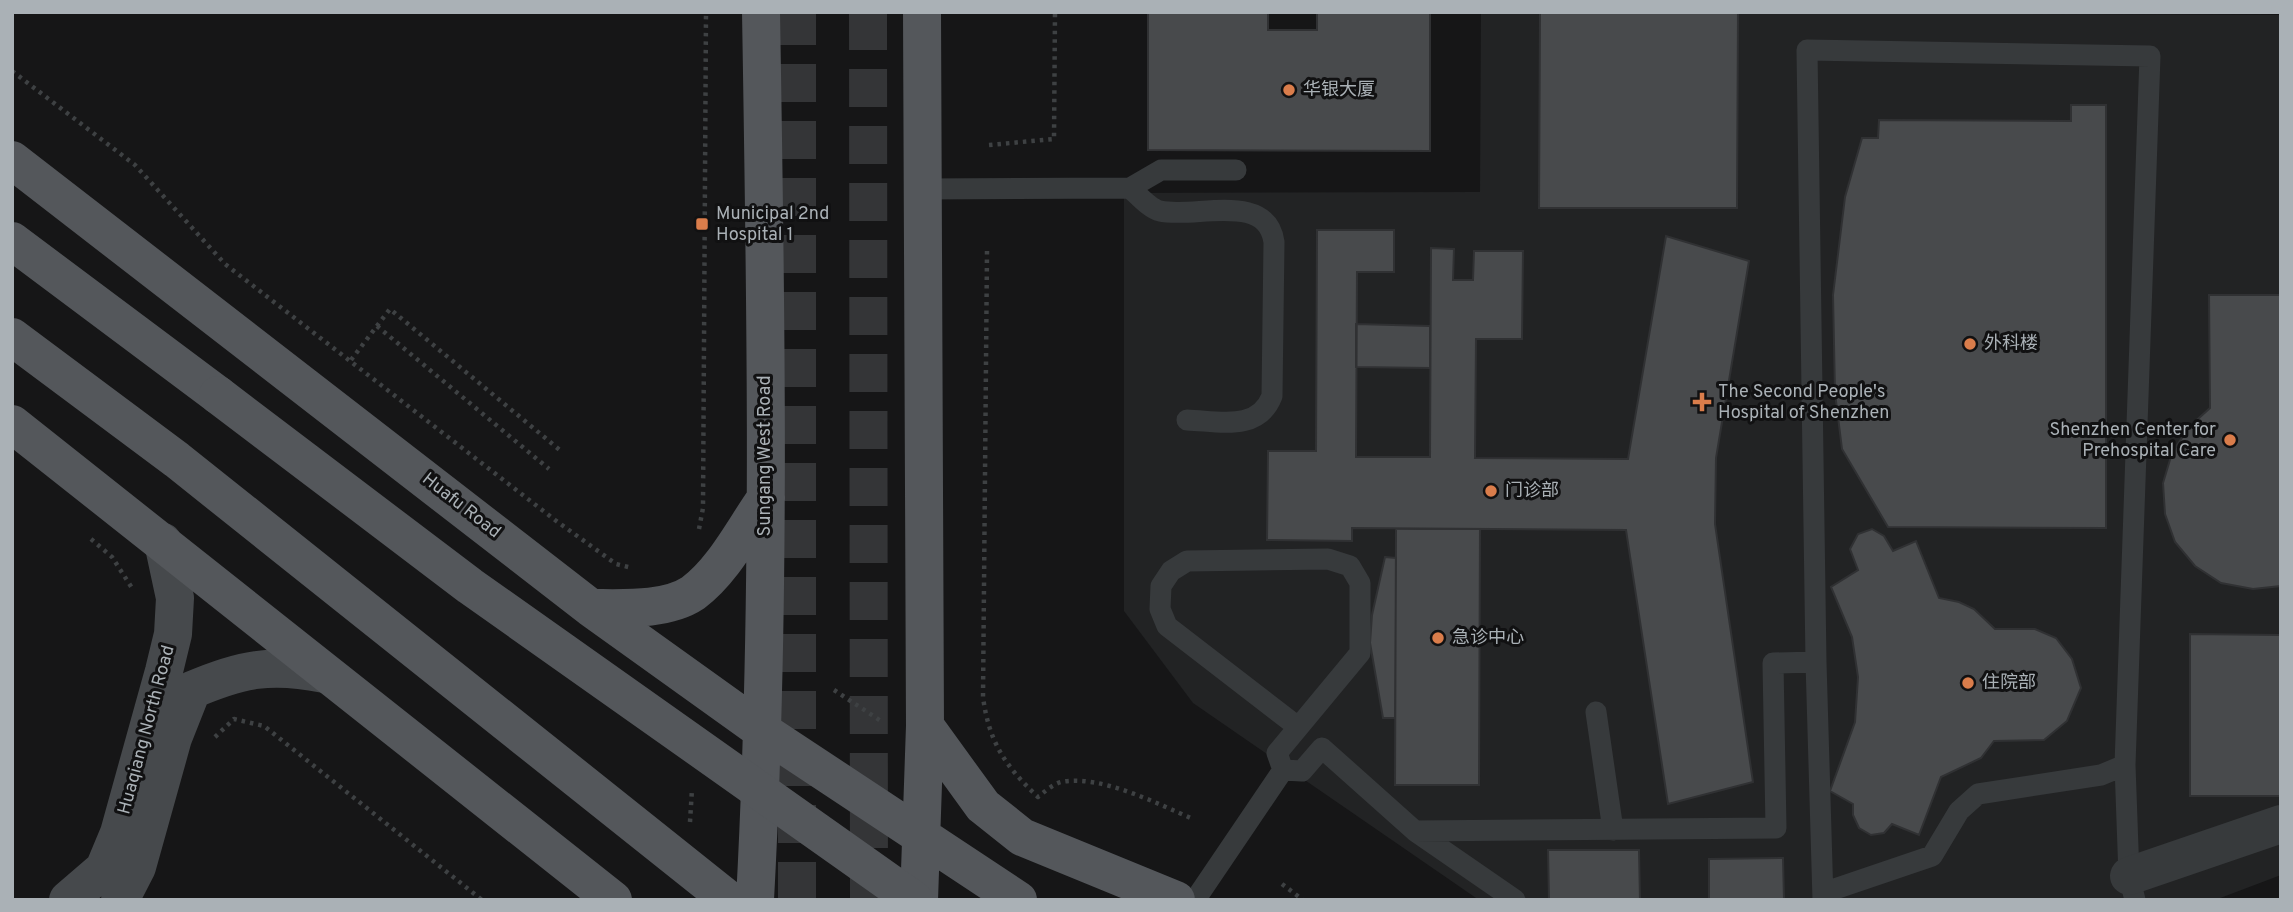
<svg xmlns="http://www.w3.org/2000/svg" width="2293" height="912" viewBox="0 0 2293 912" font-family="Overpass,'Noto Sans SC',sans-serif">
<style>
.built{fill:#222324}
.building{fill:#484a4c;stroke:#303133;stroke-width:2}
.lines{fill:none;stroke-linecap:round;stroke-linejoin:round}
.primary-tunnel{stroke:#343537;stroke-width:38;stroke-dasharray:38 19;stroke-linecap:butt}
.path{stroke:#3e4143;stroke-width:4.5;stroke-dasharray:3.5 5;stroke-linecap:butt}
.service{stroke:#373a3c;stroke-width:21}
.minor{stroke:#373a3c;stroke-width:38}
.secondary{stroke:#46494c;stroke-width:38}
.primary{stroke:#54575b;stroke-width:38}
.primary-bridge{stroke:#54575b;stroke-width:38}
.poi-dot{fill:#da7d4b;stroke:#111112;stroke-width:2.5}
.labels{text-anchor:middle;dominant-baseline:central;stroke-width:6;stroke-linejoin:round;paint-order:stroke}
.poi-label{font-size:18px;fill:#aab1b6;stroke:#111112;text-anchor:start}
.street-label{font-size:18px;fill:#aab1b6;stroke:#111112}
</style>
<rect width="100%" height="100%" fill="#161617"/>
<!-- built -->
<path class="built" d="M1481 12 2281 15V875L2215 900H1479L1193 703 1124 611V193L1480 192Z"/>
<!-- building -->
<path class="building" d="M1148 12H1268V30H1317V12H1430V151L1148 150Z
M1540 12H1738L1737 208H1539Z
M2071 105H2106V528L1888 527 1842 449 1835 393 1833 295 1845 197 1862 138H1878L1879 120 2071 121Z
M1317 230H1394V272H1357L1356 457H1430L1431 248 1454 249 1453 280H1473L1474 251H1523L1522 339H1476L1475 458 1628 459 1666 236 1749 261 1716 458 1715 524 1753 782 1668 804 1626 530 1352 528V541L1267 540 1268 451H1316Z
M2209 295H2281V586L2253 589 2221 583 2195 566 2175 542 2165 514 2163 483 2172 453 2189 427 2210 408Z
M1356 324 1430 326V368L1356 367Z
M1396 529H1480L1479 785H1395Z
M1872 529 1884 536 1893 551 1916 541 1939 598 1959 602 1974 609 1995 629H2035L2056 638 2072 659 2081 688 2067 721 2044 740 1994 741 1981 758 1941 777 1919 835 1892 824 1884 833 1871 835 1859 828 1853 815V804L1830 791 1855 722 1858 677 1852 637 1831 587 1858 570 1850 549 1858 534Z
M1385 557 1396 558 1395 718H1383L1370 643 1372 615Z
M2190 634 2281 635V796H2190Z
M1548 850H1639L1640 900H1549Z
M1783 858 1784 900H1709V859Z"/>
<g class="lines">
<!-- primary-tunnel -->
<path class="primary-tunnel" d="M868 12 869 900
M797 900V12"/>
<!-- path -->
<path class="path" d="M12 71 135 165 225 264 555 520 616 564 632 568
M989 145 1054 139 1055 12
M987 251 983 697C989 742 1005 766 1038 797 1044 792 1053 784 1061 782 1100 774 1158 804 1193 819
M377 326 549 469
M351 360 390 309 561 451
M699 529 703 508 706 12
M91 539 112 557 132 588
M834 690 881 721
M215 737 234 719 264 726 482 900
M690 822 692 789
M1282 884 1303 900"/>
<!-- service -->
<path class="service" d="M1130 188 1161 170H1236
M923 189 1130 188C1138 195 1150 209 1160 211 1194 219 1267 191 1274 242L1272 396C1258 432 1219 421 1187 420
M1596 712 1613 830
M1298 727 1167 626 1160 609 1161 586 1171 571 1187 561 1328 559 1350 566 1360 583V653L1277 753 1283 770 1302 771 1322 748 1415 831 1515 900
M1415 831 1776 828 1773 663 1816 662
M1823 893 1932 856 1959 811 1978 794 2101 775 2125 765
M1195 900 1283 770
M1823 900 1816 662 1807 50 2150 56 2125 765 2129 876 2135 900"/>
<!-- minor -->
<path class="minor" d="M2129 876 2281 824"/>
<!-- secondary -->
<path class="secondary" d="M68 900 104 869 119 833 164 671 173 634 175 598 163 542
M120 900 137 867 173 738 192 690C241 669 271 663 324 674"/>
<!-- primary -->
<path class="primary" d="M12 160 591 608 764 732 1018 900
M12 241 218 395
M12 337 177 460 729 900
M12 424 613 900
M591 608C622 608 666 611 693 593 724 570 744 529 766 498
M925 726 983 806 1022 837 1176 900
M755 900C771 604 766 308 761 12
M919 900 925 726 922 12"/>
<!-- primary-bridge -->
<path class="primary-bridge" d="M218 395 470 586 914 900"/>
</g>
<!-- markers -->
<g class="poi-dot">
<circle cx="1289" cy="90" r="7"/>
<rect x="695" y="217" width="14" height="14" rx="3.5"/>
<circle cx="1970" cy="344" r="7"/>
<path d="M1698.5 391.5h7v7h7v7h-7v7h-7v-7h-7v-7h7z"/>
<circle cx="2230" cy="440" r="7"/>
<circle cx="1491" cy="491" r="7"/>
<circle cx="1438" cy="638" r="7"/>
<circle cx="1968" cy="683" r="7"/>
</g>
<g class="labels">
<!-- poi labels -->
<g class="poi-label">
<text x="1303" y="90">华银大厦</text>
<text x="716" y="214">Municipal 2nd<tspan x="716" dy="21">Hospital 1</tspan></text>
<text x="1984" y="344">外科楼</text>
<text x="1718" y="392">The Second People's<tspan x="1718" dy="21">Hospital of Shenzhen</tspan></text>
<text x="2216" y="430" text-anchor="end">Shenzhen Center for<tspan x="2216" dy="21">Prehospital Care</tspan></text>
<text x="1505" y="491">门诊部</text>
<text x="1452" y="638">急诊中心</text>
<text x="1982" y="683">住院部</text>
</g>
<!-- street labels -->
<g class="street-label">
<text transform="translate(765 456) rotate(-90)">Sungang West Road</text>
<text transform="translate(461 506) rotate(38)">Huafu Road</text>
<text transform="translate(147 730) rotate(-75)">Huaqiang North Road</text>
</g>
</g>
<!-- border -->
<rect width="2293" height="912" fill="none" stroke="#aab1b6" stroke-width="28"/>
</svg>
